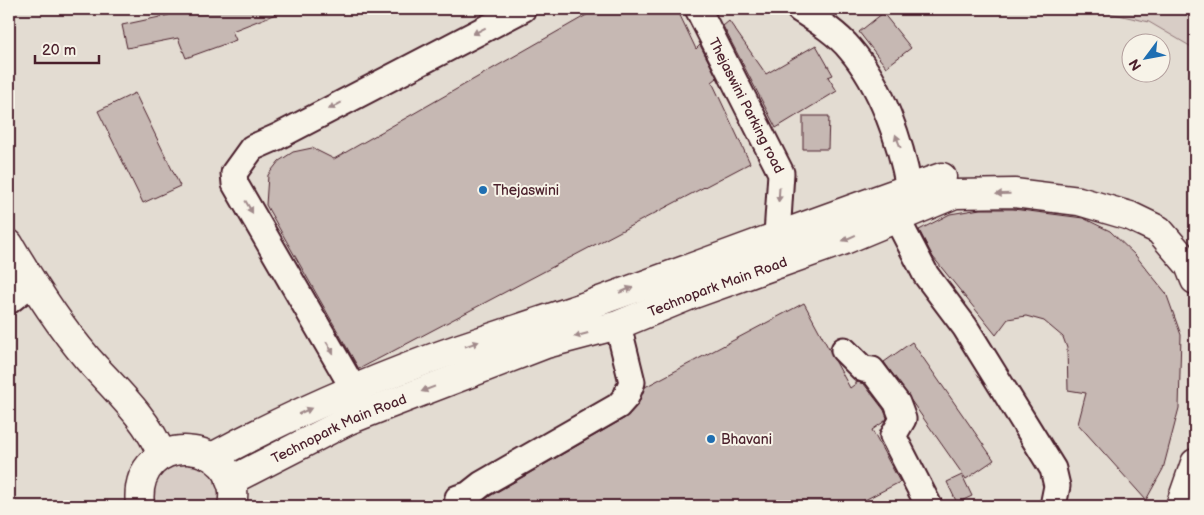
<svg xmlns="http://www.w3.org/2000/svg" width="1204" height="515" viewBox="0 0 1204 515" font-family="'Balsamiq Sans',sans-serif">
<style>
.built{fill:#e3dcd2;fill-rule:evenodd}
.green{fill:#d8cdc6;stroke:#917678}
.building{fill:#c6b8b3;stroke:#4a1f2b}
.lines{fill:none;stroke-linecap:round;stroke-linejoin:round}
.minor-casing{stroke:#4a1f2b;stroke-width:29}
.tertiary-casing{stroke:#4a1f2b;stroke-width:31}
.minor{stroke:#f7f3e8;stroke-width:25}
.tertiary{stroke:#f7f3e8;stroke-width:28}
.oneway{fill:#a0898a}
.poi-dot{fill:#1f6fb2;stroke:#f7f3e8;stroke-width:2}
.labels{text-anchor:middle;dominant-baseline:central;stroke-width:4;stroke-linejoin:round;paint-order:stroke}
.street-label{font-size:14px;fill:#4a1f2b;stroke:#f7f3e8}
.poi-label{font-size:14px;fill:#4a1f2b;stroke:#f7f3e8;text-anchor:start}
</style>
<rect width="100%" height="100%" fill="#f0ebe0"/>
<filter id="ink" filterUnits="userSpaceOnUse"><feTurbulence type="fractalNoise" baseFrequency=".02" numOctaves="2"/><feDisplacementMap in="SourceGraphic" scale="10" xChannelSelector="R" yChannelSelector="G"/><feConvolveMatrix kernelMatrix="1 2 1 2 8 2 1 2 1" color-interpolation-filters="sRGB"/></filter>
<g filter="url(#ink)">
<!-- built -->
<path class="built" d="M9 9H1172L1195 15V506H9ZM1132 42H1162V72H1132Z"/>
<!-- green -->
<path class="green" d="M1092 9H1195V49L1149 22Z
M185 458 217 472 223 506H151L155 474Z"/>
<!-- building -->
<path class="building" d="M167 9H286V10L232 31 236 40 186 58 178 38 127 48 122 25 169 15Z
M597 9H677L696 49 700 45 717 78 712 82 750 163 359 369 266 205 268 175 279 161 293 152 312 148 334 159Z
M883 13 911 48 886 67 859 32Z
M729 21 766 74 816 45 833 75 828 77 837 91 776 128 723 26Z
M135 93 180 186 143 203 98 111Z
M803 116H829L828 149H803Z
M980 209H1013L1083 218 1110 231 1136 256 1166 293 1181 335 1179 408 1163 469 1146 500 1078 424 1086 393 1068 390 1067 348 1063 337 1044 321 1026 316 1008 319 996 335 933 257 919 230 950 214Z
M804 303 850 388 858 382 864 384 884 410 887 418 885 421 872 430 900 482 853 506H477L490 496 625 418 637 406 645 387Z
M912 342 994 460 966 479 884 362Z
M962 475 972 496 957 503 947 482Z"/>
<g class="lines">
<!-- minor casing -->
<g class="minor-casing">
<g id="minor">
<path id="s1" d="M698 9 781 173 777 235"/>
<path d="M799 9C816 20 837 33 850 49 881 85 901 142 909 188"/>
<path d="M896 217 926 275 965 327 1053 469 1057 486 1053 506"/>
<path d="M9 301 32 283"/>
<path d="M844 350 863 369 872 370 897 403 903 419 893 436 929 506"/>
<path d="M336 397 352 386 235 184 234 173 252 148 277 137 523 9"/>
<path d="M457 506 458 498 468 495 482 484 618 406 626 397 632 382 618 325"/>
</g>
</g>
<!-- tertiary casing -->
<g class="tertiary-casing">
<g id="tertiary">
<path d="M9 244C32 283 57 323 87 358 114 389 146 416 162 455"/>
<path d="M212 457C291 414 375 378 460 348 501 334 542 321 583 307 703 264 821 219 942 177"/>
<path id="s2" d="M230 481 349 420 387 405 546 344 618 325 691 295 842 241 955 194 1014 193 1079 201 1130 216 1159 230 1189 265 1195 280"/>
<path d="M140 506C131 426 246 437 232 506"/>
<path d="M1180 506 1195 463"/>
</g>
</g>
<!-- minor -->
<use href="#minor" class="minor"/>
<!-- tertiary -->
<use href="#tertiary" class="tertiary"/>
</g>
<!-- one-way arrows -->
<defs><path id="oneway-solid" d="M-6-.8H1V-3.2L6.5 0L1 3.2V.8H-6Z" transform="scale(1.25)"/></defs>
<g class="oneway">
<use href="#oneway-solid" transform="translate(479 31) rotate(153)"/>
<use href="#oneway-solid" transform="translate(335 106) rotate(152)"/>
<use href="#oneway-solid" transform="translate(898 141) rotate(-111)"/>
<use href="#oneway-solid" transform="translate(1003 194) rotate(179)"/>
<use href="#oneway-solid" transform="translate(779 195) rotate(94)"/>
<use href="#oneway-solid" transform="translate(249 207) rotate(60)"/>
<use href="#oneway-solid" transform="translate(849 238) rotate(156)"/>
<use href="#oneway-solid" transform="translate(626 290) rotate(-22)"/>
<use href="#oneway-solid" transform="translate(581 335) rotate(165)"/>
<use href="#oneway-solid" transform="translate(472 344) rotate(-19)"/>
<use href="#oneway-solid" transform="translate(330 348) rotate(60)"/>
<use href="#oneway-solid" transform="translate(428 389) rotate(159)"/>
<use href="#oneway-solid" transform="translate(305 411) rotate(-24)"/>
</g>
</g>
<!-- markers -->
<g class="poi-dot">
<circle cx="483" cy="190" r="5"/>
<circle cx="711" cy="439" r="5"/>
</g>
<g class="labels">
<!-- street labels -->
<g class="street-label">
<text stroke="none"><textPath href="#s1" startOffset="108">Thejaswini Parking road</textPath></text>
<text stroke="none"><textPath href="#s2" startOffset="526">Technopark Main Road</textPath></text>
<text stroke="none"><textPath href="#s2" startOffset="121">Technopark Main Road</textPath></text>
</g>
<!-- poi labels -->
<g class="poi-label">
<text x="493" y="190">Thejaswini</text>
<text x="721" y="439">Bhavani</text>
</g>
</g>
<!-- margin -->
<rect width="1204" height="515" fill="none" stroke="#f7f3e8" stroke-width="30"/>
<rect x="15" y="15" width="1174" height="485" fill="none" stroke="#4a1f2b" stroke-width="2" filter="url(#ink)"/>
<!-- north arrow -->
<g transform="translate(1146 58) rotate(238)"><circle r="24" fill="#f7f3e8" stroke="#b29e9c"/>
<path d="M0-4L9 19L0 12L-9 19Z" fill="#1f6fb2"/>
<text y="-8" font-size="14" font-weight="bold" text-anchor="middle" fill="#4a1f2b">N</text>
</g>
<!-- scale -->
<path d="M35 55v8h64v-8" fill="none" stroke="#4a1f2b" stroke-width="2.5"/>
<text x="42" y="55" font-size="15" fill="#4a1f2b" stroke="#f7f3e8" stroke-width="4" paint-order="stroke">20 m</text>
</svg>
